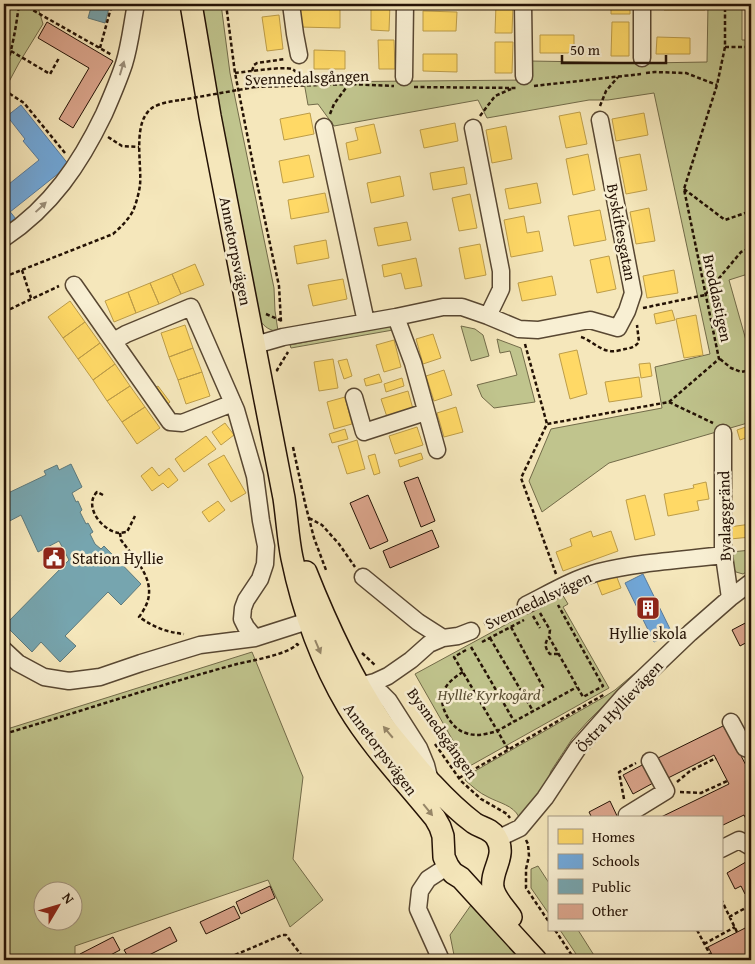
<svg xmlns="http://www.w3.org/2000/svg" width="755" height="964" viewBox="0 0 755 964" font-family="'Gentium Book Plus',serif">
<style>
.green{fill:#c0c48d;stroke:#726b49;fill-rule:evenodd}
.homes{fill:#ffd966;stroke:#bd9d49}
.schools{fill:#6fa8dc;stroke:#587b9c}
.public{fill:#76a5af;stroke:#5d797c}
.building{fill:#dba58c;stroke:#241205}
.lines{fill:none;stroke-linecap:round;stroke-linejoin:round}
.minor-casing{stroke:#584732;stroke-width:19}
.major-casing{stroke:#241205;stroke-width:24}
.path{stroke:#241205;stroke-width:2.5;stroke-dasharray:4 2.5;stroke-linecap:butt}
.minor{stroke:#f8efd3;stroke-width:16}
.major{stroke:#f5e7bb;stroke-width:21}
.path-bridge{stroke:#241205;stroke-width:2.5;stroke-dasharray:4 2.5;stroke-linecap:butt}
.oneway{fill:#998c76}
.oneway2{fill:#978769}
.labels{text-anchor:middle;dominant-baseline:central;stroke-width:5;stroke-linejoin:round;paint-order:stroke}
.street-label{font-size:16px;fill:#241205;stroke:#f8efd3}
.poi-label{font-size:16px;fill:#241205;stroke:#f8efd3;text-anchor:start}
.park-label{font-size:16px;font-style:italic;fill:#5b5035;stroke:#f8efd3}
</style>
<rect width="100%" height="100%" fill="#f5e7bb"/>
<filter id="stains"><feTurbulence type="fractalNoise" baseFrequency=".004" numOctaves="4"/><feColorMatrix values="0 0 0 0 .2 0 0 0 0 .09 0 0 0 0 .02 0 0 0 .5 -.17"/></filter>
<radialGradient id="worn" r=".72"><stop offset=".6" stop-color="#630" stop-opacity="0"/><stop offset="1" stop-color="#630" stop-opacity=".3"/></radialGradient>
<!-- green -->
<path class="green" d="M4 4H37L43 24 19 63 4 91Z
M201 4H221L230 73 274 288 275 311 278 331C270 331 265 327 260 321L233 188Z
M708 4H742V40H751V273L729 280 751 358V422L609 463 542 512 529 481 551 429 662 408 655 367 710 354 654 93 608 100H589L487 118 478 100 334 126 318 104 308 105 304 82 529 80 530 61 647 63 707 62Z
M392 325 393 330 291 348 290 345Z
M461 326 475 329 483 335 489 356 471 361Z
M497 339 521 348 535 402 494 408 482 397 477 385 517 375 510 351 500 353Z
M751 550V569L743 574 736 572 731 564V552Z
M562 594 568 604 563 607 609 688 468 767 415 674Z
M252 652 303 777 293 859 323 900 290 927 268 880 75 946V960H4V730ZM42 892H72V922H42Z
M635 673 636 674 589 720 572 739 551 771 545 788 519 817C513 805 499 803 488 797 479 793 472 786 465 780L468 775 604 697 615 690Z
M538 866 549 883V914L531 888V869Z
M471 905 511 946 521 960H455L450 935Z
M560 930H578L597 960H580Z"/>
<!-- homes -->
<path class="homes" d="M259 4H278L279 7 260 10Z
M371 4H390L389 31 371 30Z
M496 4H513L512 33H495Z
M541 4H574L573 8H541Z
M611 4H630V14H611Z
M664 4H705V10H664Z
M299 6 340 7V28L299 27Z
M423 11 457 12 456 31H423Z
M279 15 283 49 267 51 262 17Z
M612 22H629V56H611Z
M540 35H574V53H540Z
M657 37 690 38V54H656Z
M378 40H394L395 69H379Z
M495 42H513L512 73H495Z
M314 50 345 51V69H314Z
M423 54H457V72L423 71Z
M580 112 587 144 566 148 559 116Z
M310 113 314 134 284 140 280 119Z
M644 113 648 135 616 141 612 119Z
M455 123 458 141 424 148 420 130Z
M374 124 381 153 349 160 346 143 358 140 355 128Z
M506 126 512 159 492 163 486 130Z
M588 154 595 190 573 195 566 159Z
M640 154 647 190 626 194 619 158Z
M309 155 314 177 283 183 279 161Z
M464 167 467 184 433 190 430 173Z
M400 176 404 196 371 203 367 183Z
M537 183 541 203 509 209 505 189Z
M325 193 329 212 291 219 288 200Z
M470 194 477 228 459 231 452 198Z
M649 208 655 241 636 244 630 212Z
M600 210 606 240 574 246 568 216Z
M524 216 527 233 539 231 543 251 511 257 504 220Z
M407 222 411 240 378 246 374 228Z
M326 240 329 258 297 264 294 246Z
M480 244 486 275 465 279 459 248Z
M609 256 616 289 597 293 590 260Z
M416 258 422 286 405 289 401 273 384 277 382 265Z
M195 264 204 285 181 294 172 274Z
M674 270 678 293 647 298 643 276Z
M172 274 181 294 159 304 150 283Z
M552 276 556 295 522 301 518 283Z
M343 279 347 299 313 306 308 285Z
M150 283 159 304 136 313 128 292Z
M128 292 136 313 114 322 105 301Z
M70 301 85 322 63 338 48 317Z
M672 310 675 320 656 324 654 314Z
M696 315 703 355 684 358 676 319Z
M85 322 100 343 78 359 63 338Z
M185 325 193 348 169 357 161 333Z
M433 334 441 358 423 364 416 339Z
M394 340 401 367 384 372 376 345Z
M100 343 115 364 93 380 78 359Z
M193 348 202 372 178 380 169 357Z
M577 350 587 394 570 399 559 354Z
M333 359 338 388 319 391 314 362Z
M347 359 352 376 344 379 338 361Z
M650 363 652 376 641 378 639 364Z
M115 364 130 386 107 401 93 380Z
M444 370 452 395 434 401 426 376Z
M202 372 210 396 186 404 178 380Z
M379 374 382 382 366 386 364 379Z
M639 377 642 397 609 402 605 382Z
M402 378 404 386 386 392 384 384Z
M130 386 145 407 122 422 107 401Z
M158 386 170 402 165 406 153 389Z
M408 391 413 409 387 417 381 399Z
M345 397 352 424 334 429 327 402Z
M145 407 160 428 137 444 122 422Z
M456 407 463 432 444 437 437 413Z
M225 423 234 435 221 445 212 432Z
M751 425V436L740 440 737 430Z
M417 427 423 445 395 454 389 436Z
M345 429 348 439 332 443 329 434Z
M206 436 216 449 184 472 175 459Z
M357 440 365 469 347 474 338 446Z
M421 453 423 459 400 467 398 460Z
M375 454 380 473 374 475 368 456Z
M224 455 246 493 231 502 208 464Z
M152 467 159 476 169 468 178 480 168 488 163 483 152 491 141 476Z
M706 482 709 499 697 501 699 510 668 516 664 494 694 488 693 485Z
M645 495 655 535 635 540 626 500Z
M218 501 225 510 209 522 202 512Z
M751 524V537L730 539 729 527Z
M591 531 593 537 611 531 618 551 563 571 556 552 572 546 570 539Z
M616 575 621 588 602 595 597 582Z"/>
<!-- schools -->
<path class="schools" d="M21 105 69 165 10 212 4 204V188L39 160 23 141 25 139 7 116Z
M4 204 16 219 4 229Z
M643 574 672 633 654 642 625 583Z"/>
<!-- public -->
<path class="public" d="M92 4H110L105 23 88 18Z
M71 464 82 487 72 493 76 502 78 501 82 510 80 512 86 524 88 523 93 532 90 534 95 544 101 549 104 546 141 584 121 605 108 592 65 636 76 646 60 662 41 642 32 652 5 625 69 560 59 541 38 552 21 515 4 524V489L6 494 46 475 44 471 57 465 59 470Z"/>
<!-- building -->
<path class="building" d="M47 22 113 61 73 128 59 119 89 68 38 38Z
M418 477 435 521 421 527 404 482Z
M368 495 388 541 370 549 350 503Z
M432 530 439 547 390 568 383 551Z
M751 620V640L740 646 732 630Z
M725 725 751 775V829L744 815 721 826V818H659L729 784 714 755 668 778 658 758Z
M646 763 655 782 633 794 623 775Z
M610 801 618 818H592L589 812Z
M751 859V890L745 894 741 886 735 889 727 873Z
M270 886 275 898 241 914 236 902Z
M234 906 240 918 206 934 200 922Z
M751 925V960H715L708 947Z
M170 927 177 941 139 960H130L124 950Z
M113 937 120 950 101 960H83L80 954Z"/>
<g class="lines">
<!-- minor casing -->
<g class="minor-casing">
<path id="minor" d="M291 4 295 34 299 55
M523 4 524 76
M642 58V4
M404 77 405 4
M324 127 366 322
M473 128 501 271V289L488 316
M4 238C51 207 80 164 104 114 111 98 118 82 124 64 130 45 132 24 136 4
M74 285 170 422 182 423 233 403
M396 317 413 363 437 450
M114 341 126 334 191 307 236 410 255 476 261 521 266 546 265 564 260 579 246 600 243 608 242 619 246 627 255 638 308 621 318 615
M255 345 283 337 396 317 443 307H462L488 316 519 329 538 330 590 320 618 328 627 311 633 293 600 120
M354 397 364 432 426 412
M723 433V549L730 598
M363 577 418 622 443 638
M526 605C550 593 573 579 599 572 640 562 682 560 724 555
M4 650 18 663 44 677 69 681 100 677 141 663 200 645 255 638
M359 686 375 682 388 676 411 660 429 644 443 638 458 636 471 631
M359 686 381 693 389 701 419 748 426 765 430 781
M731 722 745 748 751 750
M628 818 627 815 666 791 650 761
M497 839 520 828 545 798 578 748 624 696 690 633 730 598 751 582
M721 849 739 840 751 847
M441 960 418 909 420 891 428 879 448 866"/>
</g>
<!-- major casing -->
<g class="major-casing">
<path id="major" d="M191 4 210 116 284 498C287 518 288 539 292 558 303 611 321 661 348 707 372 747 406 782 435 818L440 827 443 836 444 857 448 866 453 873 461 878 482 901 536 960
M306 572C327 625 350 675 381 722 387 732 395 740 402 749 412 761 421 773 432 784 445 798 458 811 474 823 481 828 490 828 496 837 508 856 490 869 493 888 495 899 505 908 511 917"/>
</g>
<!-- path -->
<path class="path" d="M22 4 112 55
M226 4 235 73 254 169 279 286 281 322
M725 47H751
M100 48 112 4
M11 51 50 74 59 58
M252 71 254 65 257 63 285 59
M235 73C246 72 284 66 292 69 299 72 300 80 302 86
M646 73 655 72 686 73 717 85
M4 74C12 51 16 28 19 4
M534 86 641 74
M255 87 349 84 394 86
M414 87 516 88
M4 90 24 103 65 153
M600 106 606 91 618 77
M330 114 334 104 349 84
M480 116 495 96 511 89
M108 137 122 146 139 147
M684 189 725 220 751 211
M22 270 31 298
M4 277 113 234C121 227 128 220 133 211 136 204 139 193 140 185 142 164 132 122 152 108 159 103 173 101 181 100
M643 308 705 295 741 252 751 248
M4 312 59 286
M266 314 282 321
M581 337C591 340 599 350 610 351 614 352 621 350 625 349 631 348 635 347 639 342L637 325
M525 344 547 424
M720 359 731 368 741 372 751 370
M278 371 277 370 288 352
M669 402 713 423
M293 447 305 503 314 538 326 570
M103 495 97 492C83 506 102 531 119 533 120 533 126 532 127 532L135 516
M309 518 322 525 339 544 355 567
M120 533 121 540C134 558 156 579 147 603 145 608 142 613 139 617 154 627 165 632 184 634
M556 574 521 478 547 424 669 402 719 359 684 189 717 85 725 47V4
M540 613 550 630 549 637
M533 616 540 628
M484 624 513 611
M511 627 544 689 526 699
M490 638 533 711
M482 642 524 620
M471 647 514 721
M466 650 454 657 508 749
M362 653 376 666
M558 654H550C545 649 544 643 549 637L583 697 603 686 558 605
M463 672C443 684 436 697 448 718 453 725 458 731 466 733 476 737 487 734 497 731L577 687
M4 734C82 711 159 685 237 664 250 661 290 654 297 644L299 646
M435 744 461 781 481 799 507 814 510 818
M459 778 605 694
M677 782 690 771 716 758
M680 792 701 793 727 781
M624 799 619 772 636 763
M526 840 528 844 529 856 526 869V888L549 922
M721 899 737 932
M729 917 751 905
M555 930 575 960
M697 930 713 960
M704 944 735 927
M223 960 282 935H286L305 960"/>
<!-- minor -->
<use href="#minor" class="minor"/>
<!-- major -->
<use href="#major" class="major"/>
<!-- path-bridge -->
<path class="path-bridge" d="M181 100 255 87"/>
</g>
<!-- one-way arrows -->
<defs><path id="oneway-solid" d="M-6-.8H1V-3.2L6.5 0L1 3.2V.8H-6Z" transform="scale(1.25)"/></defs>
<g class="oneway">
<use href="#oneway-solid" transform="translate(122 68) rotate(-73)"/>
<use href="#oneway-solid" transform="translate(41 207) rotate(-43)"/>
</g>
<g class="oneway2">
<use href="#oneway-solid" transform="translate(318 647) rotate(67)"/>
<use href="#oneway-solid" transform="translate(388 732) rotate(-130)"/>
<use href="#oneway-solid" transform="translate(428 810) rotate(51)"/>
</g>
<!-- icons -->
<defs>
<g id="civic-square" transform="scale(1.25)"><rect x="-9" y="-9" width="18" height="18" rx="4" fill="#8f2418" stroke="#f8efd3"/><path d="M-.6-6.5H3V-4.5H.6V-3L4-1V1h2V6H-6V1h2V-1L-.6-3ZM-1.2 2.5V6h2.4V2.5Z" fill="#fff"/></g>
<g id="building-square" transform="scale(1.25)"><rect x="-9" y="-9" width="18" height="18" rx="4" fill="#8f2418" stroke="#f8efd3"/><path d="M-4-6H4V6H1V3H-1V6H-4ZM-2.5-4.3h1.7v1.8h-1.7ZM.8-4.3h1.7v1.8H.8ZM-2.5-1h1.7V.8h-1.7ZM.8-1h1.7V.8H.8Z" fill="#fff"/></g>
</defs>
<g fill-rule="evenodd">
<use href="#civic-square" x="54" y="558"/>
<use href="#building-square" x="648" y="608"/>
</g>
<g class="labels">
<!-- street labels -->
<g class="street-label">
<text transform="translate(307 77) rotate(-2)">Svennedalsgången</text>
<text transform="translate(622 232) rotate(79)">Byskiftesgatan</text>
<text transform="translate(236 251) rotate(79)">Annetorpsvägen</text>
<text transform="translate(718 298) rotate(78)">Broddastigen</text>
<text transform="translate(724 516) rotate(-91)">Byalagsgränd</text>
<text transform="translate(538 600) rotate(-25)">Svennedalsvägen</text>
<text transform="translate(619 706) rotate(-47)">Östra Hyllievägen</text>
<text transform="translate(443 733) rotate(54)">Bysmedsgången</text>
<text transform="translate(381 749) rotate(53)">Annetorpsvägen</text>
</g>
<!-- poi labels -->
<g class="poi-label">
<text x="72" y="558">Station Hyllie</text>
<text x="648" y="633" text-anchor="middle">Hyllie skola</text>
</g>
<!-- park labels -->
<g class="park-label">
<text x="489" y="694">Hyllie Kyrkogård</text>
</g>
</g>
<!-- margin -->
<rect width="755" height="964" fill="none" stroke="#f5e7bb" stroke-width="20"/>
<rect x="5" y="5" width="745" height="954" fill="none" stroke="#241205" stroke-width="2.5"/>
<rect x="10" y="10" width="735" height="944" fill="none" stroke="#241205"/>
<!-- legend -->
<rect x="548" y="816" width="175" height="115" fill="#f8efd3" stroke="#a39781"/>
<rect x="558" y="829" width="25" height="15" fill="#ffd966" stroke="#a39781"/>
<text x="592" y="842" font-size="15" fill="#241205">Homes</text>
<rect x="558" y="854" width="25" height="15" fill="#6fa8dc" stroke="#a39781"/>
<text x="592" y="866" font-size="15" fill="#241205">Schools</text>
<rect x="558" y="879" width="25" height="15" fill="#76a5af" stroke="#a39781"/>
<text x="592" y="892" font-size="15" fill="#241205">Public</text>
<rect x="558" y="904" width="25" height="15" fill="#dba58c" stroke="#a39781"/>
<text x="592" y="916" font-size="15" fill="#241205">Other</text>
<!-- north arrow -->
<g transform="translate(58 906) rotate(52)"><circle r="24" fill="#f8efd3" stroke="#a39781"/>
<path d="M0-4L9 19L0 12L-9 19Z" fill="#8f2418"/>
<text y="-8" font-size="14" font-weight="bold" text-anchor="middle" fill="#241205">N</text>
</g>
<!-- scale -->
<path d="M562 55v8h104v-8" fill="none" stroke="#241205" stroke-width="2.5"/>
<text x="570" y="55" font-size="15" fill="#241205" stroke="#f8efd3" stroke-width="4" paint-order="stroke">50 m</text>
<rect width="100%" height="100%" filter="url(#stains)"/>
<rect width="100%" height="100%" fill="url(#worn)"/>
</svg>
